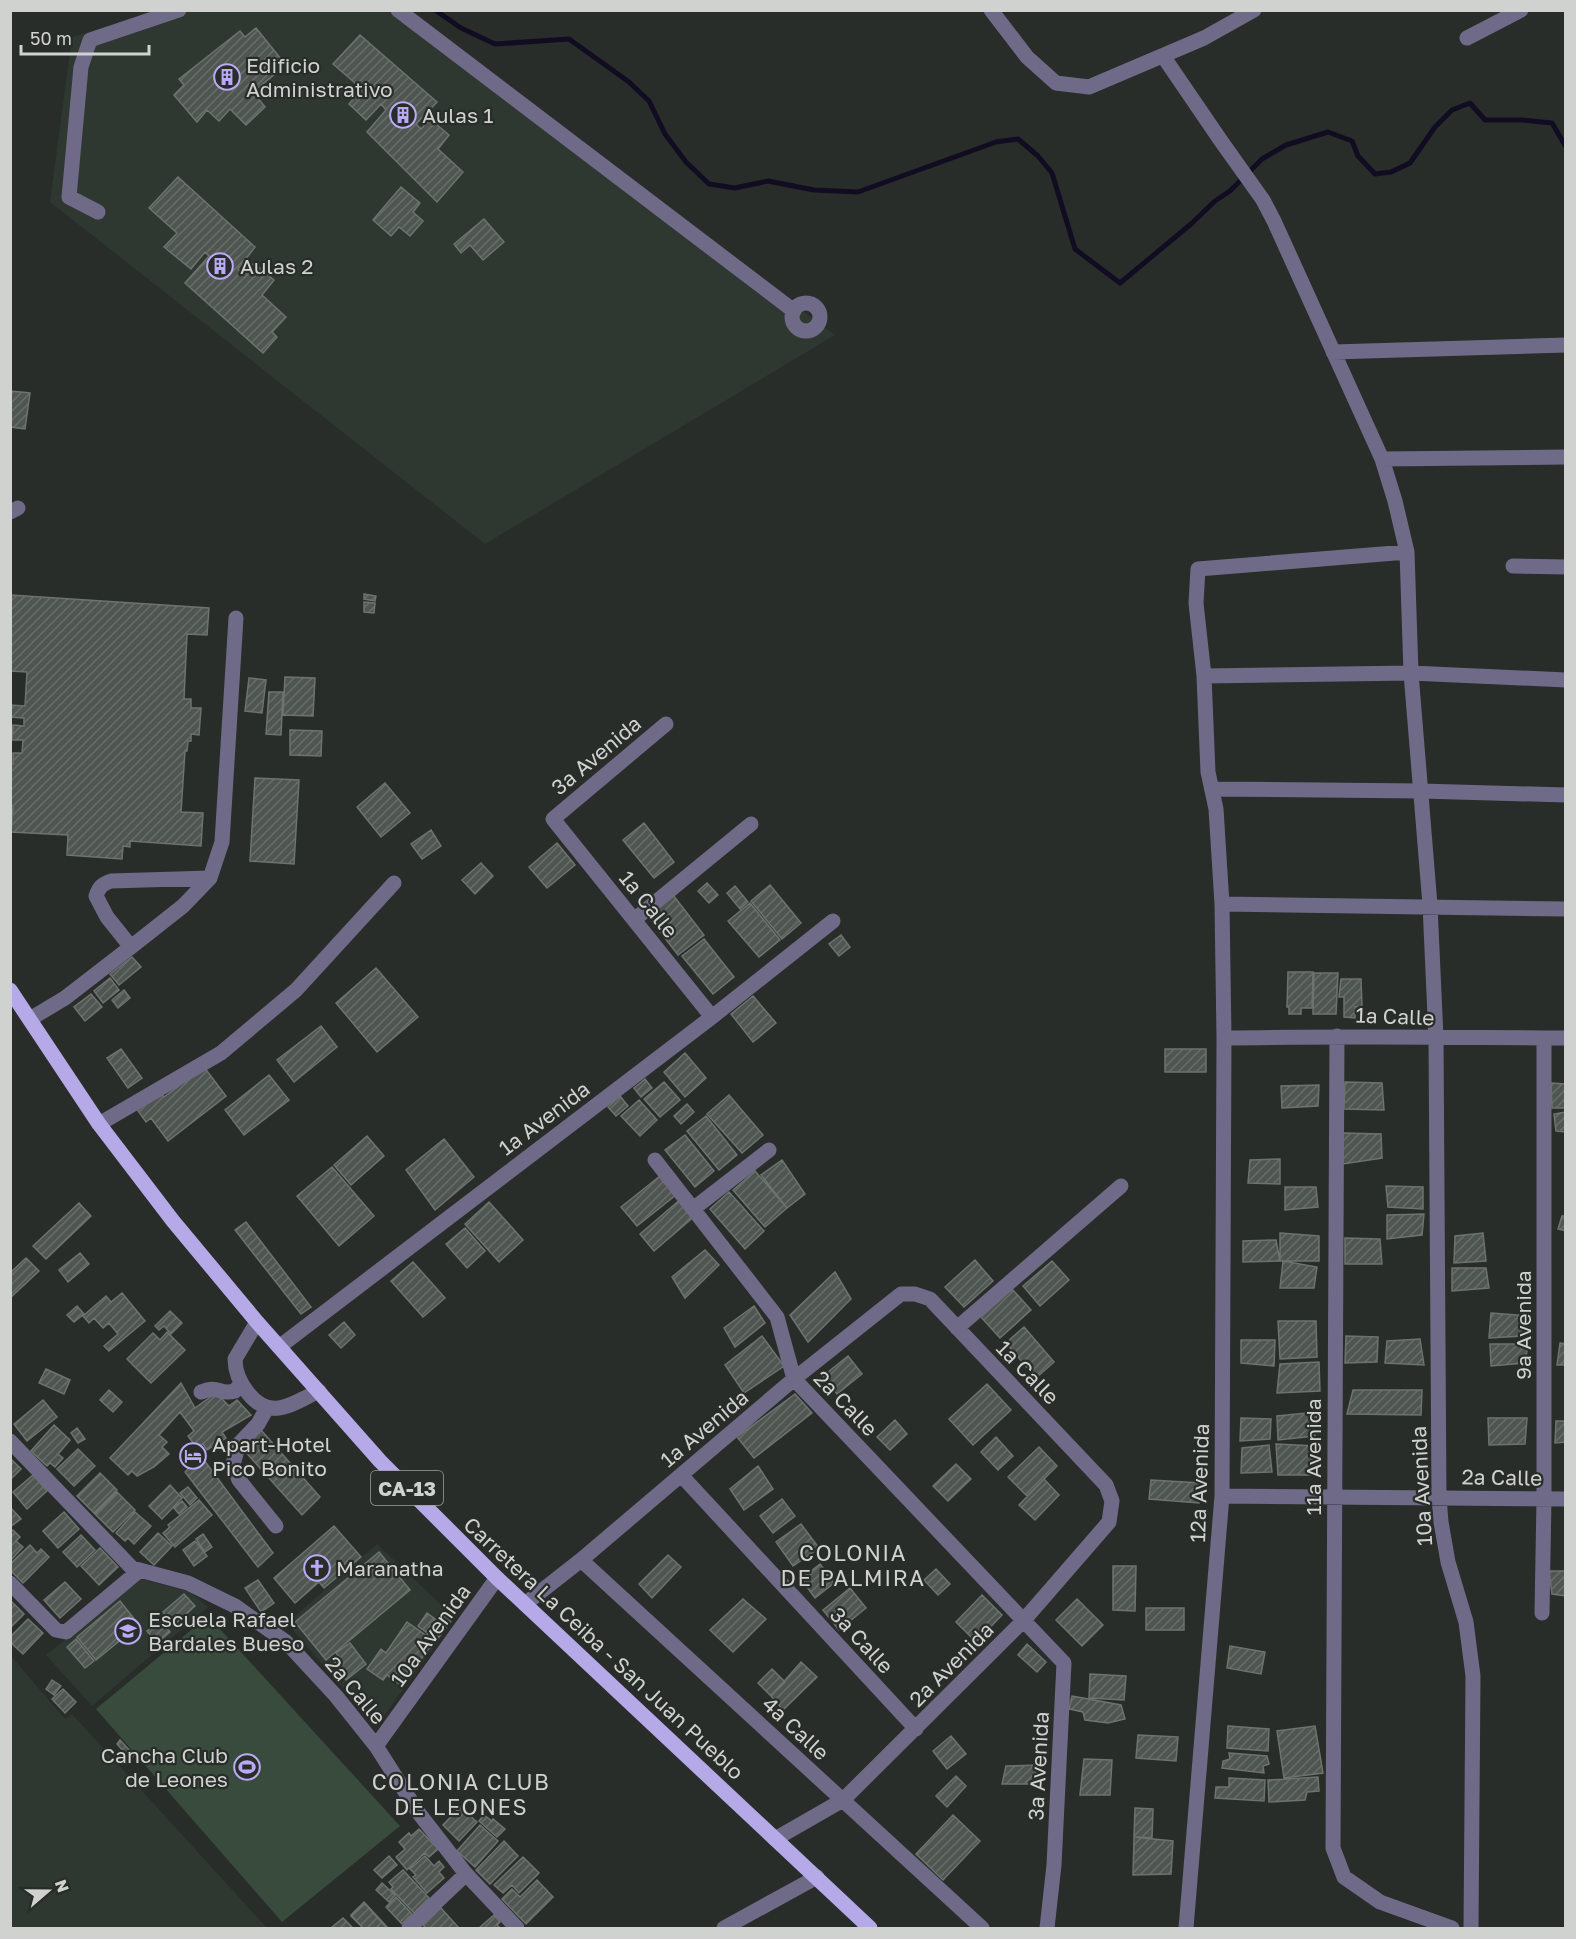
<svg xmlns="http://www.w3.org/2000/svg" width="1576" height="1939" viewBox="0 0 1576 1939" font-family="'Golos Text',sans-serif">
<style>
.built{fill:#2e3830}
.pitch{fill:#384b3c}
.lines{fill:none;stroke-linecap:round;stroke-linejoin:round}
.stream{stroke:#120c22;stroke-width:5}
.building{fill:url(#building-hatch);stroke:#6d736e;stroke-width:1.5}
.minor{stroke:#706a89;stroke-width:15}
.major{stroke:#b5a9e7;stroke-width:15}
.labels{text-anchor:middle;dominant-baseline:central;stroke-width:4.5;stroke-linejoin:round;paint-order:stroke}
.shield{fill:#282d29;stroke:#9da09d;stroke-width:1.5}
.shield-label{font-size:20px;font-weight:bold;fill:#cfd2cf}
.poi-label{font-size:21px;fill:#cfd2cf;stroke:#282d29;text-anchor:start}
.street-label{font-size:21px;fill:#cfd2cf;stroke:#282d29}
.neighbourhood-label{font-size:22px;letter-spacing:1.5px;fill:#cfd2cf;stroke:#282d29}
</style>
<defs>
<pattern id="building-hatch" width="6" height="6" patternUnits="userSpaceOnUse" patternTransform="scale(1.5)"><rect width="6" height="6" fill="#4f5550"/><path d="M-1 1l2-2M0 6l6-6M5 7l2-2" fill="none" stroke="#676d68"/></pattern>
</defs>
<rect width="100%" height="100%" fill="#282d29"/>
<!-- built -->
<path class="built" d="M160 11H400L835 335 485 544 50 202 72 37Z
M377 1544 455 1618 376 1727 287 1623Z
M141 1579 190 1592 208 1607 92 1706 46 1655Z
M11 1656 65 1719 72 1714 267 1928H11Z"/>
<!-- pitch -->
<path class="pitch" d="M208 1616 400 1826 282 1922 96 1709Z"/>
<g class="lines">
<!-- stream -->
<path class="stream" d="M435 10 461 28 495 44 569 39 629 82 649 101 665 134 686 162 709 184 735 188 768 181 814 190 858 192 996 142 1018 139 1038 156 1052 173 1075 249 1120 283 1191 224 1215 201 1230 191 1262 159 1286 145 1328 132 1352 141 1358 156 1375 174 1391 172 1410 163 1435 127 1452 110 1470 103 1485 120H1522L1552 123 1566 147"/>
</g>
<!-- building -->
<path class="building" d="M256 28 281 59 270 69 275 74 253 92 265 107 246 125 230 109 219 121 207 110 197 122 174 95 184 85 179 79 240 31 245 37Z
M360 35 437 102 416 124 421 129 430 119 449 135 438 149 463 172 437 202 367 132 386 110 381 104 366 120 349 104 362 89 333 64Z
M178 177 255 247 238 269 243 275 254 263 274 280 262 295 286 317 272 332 277 337 263 353 185 283 209 256 205 252 191 269 164 247 177 233 149 208Z
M401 187 420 203 413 212 423 221 410 236 399 227 391 236 373 220Z
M484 219 504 242 483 260 470 245 461 253 454 244Z
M10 391 30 393 25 429 10 427Z
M364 594 376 596 375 601 364 599Z
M10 595 209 608 207 635 187 634 184 699H191V708H201L199 735 191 734V741H188L187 751H185L181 812 203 813 201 846 130 841V847L123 846 122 859 67 855 68 835 11 832 13 806 10 805V764H13V753H22L23 740H12L13 725 24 726V718L10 717V705L25 706 27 672 10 671Z
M364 602 375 603 374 613 364 612Z
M285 677 315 678 313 716 283 715Z
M249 678 266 680 262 713 245 711Z
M269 692H283L281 735 266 734Z
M290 730 322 731 321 756 290 755Z
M255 778 299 780 294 864 250 861Z
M385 783 410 813 381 837 357 807Z
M644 823 674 862 654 878 623 840Z
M431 830 441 846 422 859 411 844Z
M557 843 575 865 547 888 529 867Z
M481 863 493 876 475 894 462 880Z
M707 883 718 895 709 903 698 891Z
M770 885 801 923 782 939 751 901Z
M735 886 748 902 740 909 727 893Z
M673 895 704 935 678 955 647 915Z
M750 903 780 940 759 957 728 921Z
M841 935 850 947 839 956 829 944Z
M704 939 734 977 713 994 682 956Z
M132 957 141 967 119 985 110 974Z
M376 968 418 1017 377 1052 336 1003Z
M1288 972H1313L1312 1008H1301V1014H1289V1007H1287Z
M1314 973H1338L1336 1014H1313Z
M110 978 119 990 103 1003 94 991Z
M1341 979H1361L1362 1007H1355V1018L1344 1017V997H1339Z
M124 990 130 998 118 1008 112 1000Z
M91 994 102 1007 85 1021 74 1007Z
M753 996 776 1023 753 1042 731 1014Z
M321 1026 337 1047 294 1082 277 1060Z
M121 1049 142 1078 128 1088 107 1058Z
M1165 1049H1206V1072H1165Z
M685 1053 706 1078 685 1097 664 1072Z
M204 1067 226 1096 168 1141 151 1118 146 1122 136 1108 159 1091 164 1097Z
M269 1075 289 1100 244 1135 225 1110Z
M645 1079 652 1088 641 1097 634 1088Z
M664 1082 680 1100 660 1117 644 1099Z
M1345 1082 1382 1083 1384 1110 1344 1109Z
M1551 1083 1566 1084V1108H1552Z
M1319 1085 1318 1106 1282 1108 1281 1086Z
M729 1095 763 1135 742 1153 707 1114Z
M620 1096 628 1106 616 1116 608 1107Z
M639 1100 657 1120 640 1136 621 1116Z
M687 1104 694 1112 681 1124 674 1116Z
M1566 1112V1132L1556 1131 1554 1114Z
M706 1116 737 1155 719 1170 687 1131Z
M1343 1133 1381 1134 1382 1158 1343 1164Z
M685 1135 714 1171 695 1187 665 1150Z
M367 1136 384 1156 351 1185 334 1165Z
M444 1139 474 1177 435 1210 406 1170Z
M1280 1159V1184L1248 1183 1250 1160Z
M782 1160 805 1194 787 1208 761 1175Z
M332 1167 374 1216 339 1246 297 1196Z
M755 1171 787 1208 765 1227 733 1190Z
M660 1176 676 1195 637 1226 621 1207Z
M1386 1186 1423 1187V1209L1388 1207Z
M1285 1187H1316L1318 1207 1285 1210Z
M729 1192 764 1231 745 1249 710 1209Z
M682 1198 696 1215 654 1251 640 1234Z
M489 1202 523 1240 499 1262 465 1224Z
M79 1203 91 1216 46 1259 33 1246Z
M1424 1214 1422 1235 1387 1239V1215Z
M1562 1216H1566V1231L1558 1229Z
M246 1222 311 1307 301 1314 235 1230Z
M465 1228 485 1251 467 1268 446 1244Z
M1280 1233 1319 1236V1261H1280Z
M1483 1233 1486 1261 1454 1263 1455 1236Z
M1345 1238 1380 1239 1382 1264H1345Z
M1276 1240 1280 1261 1243 1262V1241Z
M705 1250 719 1265 685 1298 672 1277Z
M80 1253 89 1264 68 1282 59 1270Z
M26 1258 39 1271 10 1298V1273Z
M975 1260 993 1281 964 1307 945 1287Z
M1052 1261 1069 1280 1040 1306 1023 1286Z
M1283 1261 1317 1267 1314 1288H1280Z
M413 1262 445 1298 423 1317 391 1281Z
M1452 1268H1486L1489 1288 1452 1291Z
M835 1272 851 1299 808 1342 790 1315Z
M1012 1289 1031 1310 1000 1338 981 1317Z
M122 1293 145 1321 109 1351 104 1346 118 1334 109 1323 103 1328 94 1318 89 1323 83 1316 106 1296 111 1302Z
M77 1306 84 1314 74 1322 67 1315Z
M754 1306 765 1323 735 1347 724 1328Z
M170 1311 182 1323 171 1334 164 1326 159 1330 155 1326Z
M1491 1313 1528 1316 1523 1336 1489 1338Z
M1278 1321H1316L1317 1357 1280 1359Z
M344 1322 355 1335 341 1348 329 1335Z
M1024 1327 1054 1362 1036 1378 1006 1343Z
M167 1332 185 1350 151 1383 127 1359 153 1333 160 1340Z
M762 1336 784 1366 744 1393 725 1365Z
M1346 1336 1378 1337 1377 1362 1345 1363Z
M1420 1339 1424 1365 1385 1363 1387 1341Z
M1241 1340H1275L1274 1366 1241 1363Z
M1560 1343 1566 1344V1365H1557Z
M1490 1344H1528L1525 1363 1491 1366Z
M848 1356 862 1374 837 1394 823 1376Z
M1319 1362 1320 1391 1277 1393 1280 1364Z
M46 1369 70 1380 64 1394 39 1383Z
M181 1383 195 1408 216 1393 229 1406 237 1400 251 1415 222 1432 226 1438 207 1450 203 1444 197 1448 188 1436 194 1431 180 1412 159 1435 167 1442 162 1447 169 1454 154 1467 137 1476 132 1471 128 1475 110 1458Z
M987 1384 1011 1410 973 1445 949 1419Z
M109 1390 122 1402 113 1412 100 1400Z
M1353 1390H1422L1421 1415 1347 1414Z
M795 1394 812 1413 754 1458 737 1437Z
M43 1400 57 1417 27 1441 14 1424Z
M1317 1412 1315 1436 1278 1440 1277 1416Z
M1241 1418 1271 1419 1270 1439 1240 1441Z
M1488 1418H1527L1525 1444 1489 1445Z
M895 1420 907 1434 890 1450 877 1437Z
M1556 1421H1566V1442L1555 1443Z
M54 1425 70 1440 58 1454 63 1458 55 1467 50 1463 47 1466 31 1451Z
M77 1428 85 1439 78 1443 71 1433Z
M261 1430 320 1497 302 1515 242 1448Z
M996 1437 1013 1456 998 1470 981 1452Z
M1276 1444 1316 1446 1315 1475H1278Z
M1269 1445 1272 1472 1241 1473 1242 1448Z
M1039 1447 1057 1466 1027 1496 1008 1477Z
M78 1449 95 1466 74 1486 57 1469Z
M201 1456 273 1553 258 1567 185 1472Z
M10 1458 21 1469 12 1478 10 1476Z
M956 1464 971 1479 948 1501 933 1486Z
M758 1466 773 1489 744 1510 730 1489Z
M100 1473 117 1490 94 1513 77 1496Z
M33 1475 47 1491 27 1509 13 1492Z
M1044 1479 1059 1495 1035 1520 1019 1505Z
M1151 1480 1201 1483 1199 1503 1149 1499Z
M170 1485 182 1498 162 1519 149 1506Z
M188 1487 197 1498 190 1505 180 1493Z
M117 1492 135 1510 113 1532 95 1514Z
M782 1499 795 1516 773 1533 760 1516Z
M199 1500 212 1515 175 1547 163 1533 170 1527 168 1525Z
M182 1501 187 1507 179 1514 174 1508Z
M10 1507 21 1519 10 1527Z
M64 1512 79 1529 58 1548 43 1531Z
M135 1512 151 1526 134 1544 128 1538 125 1541 116 1533Z
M801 1524 819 1548 793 1566 776 1542Z
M334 1526 361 1557 324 1588 319 1582 295 1603 274 1578Z
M13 1530 20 1537 16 1541 23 1547 11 1560 10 1533Z
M158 1533 172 1546 154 1565 140 1552Z
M203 1534 212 1547 205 1552 196 1539Z
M81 1535 95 1550 77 1567 63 1552Z
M195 1541 207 1556 194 1566 183 1550Z
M30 1545 37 1553 41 1549 49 1557 23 1583 10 1570V1564Z
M100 1548 118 1567 99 1585 81 1566Z
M379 1552 410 1590 326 1660 295 1622Z
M668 1555 681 1567 652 1598 639 1584Z
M820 1564 834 1583 815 1598 801 1579Z
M1113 1566H1136L1135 1611 1113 1610Z
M936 1569 950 1584 938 1595 924 1580Z
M1549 1571H1566V1596L1552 1594Z
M258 1580 274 1603 261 1612 245 1588Z
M65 1582 81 1599 60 1618 44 1600Z
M850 1588 866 1608 839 1630 823 1610Z
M184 1594 195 1606 174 1625 163 1612Z
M982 1595 1002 1615 976 1642 956 1622Z
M743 1599 766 1619 733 1652 710 1630Z
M1077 1599 1103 1625 1082 1646 1056 1620Z
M120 1601 139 1625 96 1660 77 1637Z
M12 1602 24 1614 11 1627 10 1604Z
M1146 1608H1184V1630H1146Z
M443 1611 453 1618 436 1641 427 1634Z
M427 1613 435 1619 426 1632 418 1626Z
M28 1619 43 1633 23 1654 10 1642V1637Z
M160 1620 170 1632 157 1643 147 1631Z
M407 1622 434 1641 402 1686 387 1675 383 1680 367 1669 381 1649 386 1653Z
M76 1639 94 1661 85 1668 67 1647Z
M350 1643 366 1664 346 1680 333 1664 340 1658 336 1653Z
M1027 1644 1046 1662 1037 1672 1018 1655Z
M1230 1646 1265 1652 1261 1674 1227 1668Z
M801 1662 817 1677 783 1710 771 1696Z
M772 1669 785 1682 771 1696 758 1683Z
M1090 1674 1126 1676 1124 1700 1089 1698Z
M52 1680 61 1686 54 1695 46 1689Z
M63 1689 76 1702 65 1713 52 1699Z
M1072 1696 1121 1705 1125 1719 1108 1723 1085 1720 1083 1712 1069 1709Z
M1228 1726 1269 1729 1268 1751 1227 1748Z
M1315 1726 1323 1773 1284 1778 1277 1731Z
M1138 1735 1178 1737 1176 1761 1136 1758Z
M951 1736 966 1754 947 1769 933 1751Z
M120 1740 134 1755 130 1759 117 1744Z
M1229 1753 1267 1756 1269 1764 1263 1766 1264 1773 1222 1768 1223 1761 1230 1759Z
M1084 1759 1112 1760 1110 1795H1080Z
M1039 1765 1038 1784H1002L1006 1766Z
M956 1776 966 1786 947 1807 936 1796Z
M1318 1777 1319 1791 1307 1792 1305 1800 1269 1802 1268 1780Z
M1229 1778 1265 1780 1264 1801 1215 1798 1216 1787H1229Z
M460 1807 477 1822 459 1841 443 1825Z
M1135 1808 1153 1809 1152 1838 1134 1837Z
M484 1815 492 1821 493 1819 505 1829 497 1837 479 1821Z
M953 1815 980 1841 943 1880 916 1854Z
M480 1825 498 1841 475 1867 457 1851Z
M419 1829 438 1849 429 1857 425 1853 407 1870 396 1857 405 1849 399 1842 409 1833 411 1836Z
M1134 1837 1173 1841 1171 1874 1133 1875Z
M504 1841 518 1856 490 1884 476 1870Z
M389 1856 397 1865 382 1878 374 1870Z
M425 1856 434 1866 439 1861 444 1867 439 1872 444 1878 427 1893 413 1877 416 1875 410 1869Z
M523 1857 539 1873 519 1893 512 1885 503 1893 494 1885Z
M403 1870 429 1898 414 1913 391 1889 393 1887 389 1882Z
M537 1880 553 1897 526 1924 502 1899 512 1889 520 1897Z
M382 1883 395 1895 389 1902 376 1890Z
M396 1897 412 1914 402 1924 386 1907Z
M364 1902 388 1928H363L351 1915Z
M365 1904 387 1928H363L351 1916Z
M440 1907 459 1928H426L422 1924Z
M494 1915 500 1922 497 1925 500 1928H479Z
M343 1918 353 1928H331Z"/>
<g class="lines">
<!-- minor -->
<path class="minor" d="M398 10 794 311
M991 10 1027 57 1056 83 1089 87 1204 38 1254 10
M1467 38 1521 10
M1163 56 1221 141 1263 200 1274 221 1382 459 1395 501 1407 552 1411 673 1430 905 1436 1038 1439 1497 1441 1522 1448 1562 1466 1622 1473 1676 1471 1928
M98 212 69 197 81 67 90 40 179 10
M792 317a14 14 0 1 1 28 0a14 14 0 1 1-28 0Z
M1333 352 1566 345
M1382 459 1566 457
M10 512 18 508
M1513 566 1566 567
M1204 676 1411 673 1566 680
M666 724 553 819 712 1017
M1213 789 1421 791 1566 795
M1222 904 1566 909
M635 919 751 824
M131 947 107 917 96 896C99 887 102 884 111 881L210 878
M30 1019 65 998 131 947 183 906 210 878 222 842 236 618
M1337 1036 1333 1848 1344 1877 1380 1902 1452 1928
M1224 1038C1338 1036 1451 1037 1566 1038
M99 1124 221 1053 296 990 394 883
M655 1160 777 1317 794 1379 1064 1663 1054 1865 1047 1928
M693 1209 769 1150
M257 1322 235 1359C235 1372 240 1383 248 1393 271 1422 293 1403 319 1391
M957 1328 1121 1186
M279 1347 712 1017 833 921
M201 1392C220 1384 218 1396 235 1391L241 1383
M267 1408 258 1424 239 1444 233 1464 239 1480 276 1526
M10 1441 132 1568 188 1583 235 1606 286 1642 336 1696 376 1746 418 1812 466 1874 517 1928
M681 1475 916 1729
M1222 1496 1566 1499
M581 1560 982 1928
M10 1583 56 1630 66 1632 140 1570
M525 1604 581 1560 794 1379 901 1294H915L930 1299 1106 1485 1112 1501 1109 1522 1024 1620 843 1800 775 1839
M1542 1613 1544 1499V1038
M376 1746 497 1578
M409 1928 466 1874
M724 1928 817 1877
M1186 1928 1222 1496 1224 1038 1222 904 1216 809 1208 772 1204 676 1196 603 1198 569 1407 552"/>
<!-- major -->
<path class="major" d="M10 990 99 1124 173 1221 257 1322 380 1461 497 1578 870 1928"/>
</g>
<!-- icons -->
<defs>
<g id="building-ring" transform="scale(1.35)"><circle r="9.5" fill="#282d29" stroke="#baaaf6" stroke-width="1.5"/><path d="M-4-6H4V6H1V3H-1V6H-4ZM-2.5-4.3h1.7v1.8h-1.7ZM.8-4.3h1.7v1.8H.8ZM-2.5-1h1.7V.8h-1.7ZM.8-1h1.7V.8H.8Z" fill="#baaaf6"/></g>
<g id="hotel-ring" transform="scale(1.35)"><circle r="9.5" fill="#282d29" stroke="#baaaf6" stroke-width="1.5"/><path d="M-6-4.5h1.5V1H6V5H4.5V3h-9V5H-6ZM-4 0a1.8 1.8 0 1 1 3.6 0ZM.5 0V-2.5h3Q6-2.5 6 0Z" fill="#baaaf6"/></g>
<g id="church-ring" transform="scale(1.35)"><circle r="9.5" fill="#282d29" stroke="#baaaf6" stroke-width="1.5"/><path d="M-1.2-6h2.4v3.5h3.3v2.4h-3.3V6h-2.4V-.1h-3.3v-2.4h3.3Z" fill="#baaaf6"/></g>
<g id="school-ring" transform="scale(1.35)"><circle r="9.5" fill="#282d29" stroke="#baaaf6" stroke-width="1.5"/><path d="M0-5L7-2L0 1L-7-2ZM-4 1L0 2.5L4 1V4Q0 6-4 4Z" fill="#baaaf6"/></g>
<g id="stadium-ring" transform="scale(1.35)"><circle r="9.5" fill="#282d29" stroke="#baaaf6" stroke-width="1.5"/><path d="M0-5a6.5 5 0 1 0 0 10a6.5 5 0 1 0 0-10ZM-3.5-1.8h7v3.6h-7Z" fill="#baaaf6"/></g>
</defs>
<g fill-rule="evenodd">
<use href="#building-ring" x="227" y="77"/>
<use href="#building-ring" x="403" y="115"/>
<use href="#building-ring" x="220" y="266"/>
<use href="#hotel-ring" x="193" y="1456"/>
<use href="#church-ring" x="317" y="1568"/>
<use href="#school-ring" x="128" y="1631"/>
<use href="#stadium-ring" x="247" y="1767"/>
</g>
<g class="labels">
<!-- shield labels -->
<rect class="shield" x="371" y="1471" width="72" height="34" rx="4.5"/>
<g class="shield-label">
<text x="407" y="1488">CA-13</text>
</g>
<!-- poi labels -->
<g class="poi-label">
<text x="246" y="65">Edificio<tspan x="246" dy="24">Administrativo</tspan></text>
<text x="422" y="115">Aulas 1</text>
<text x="240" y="266">Aulas 2</text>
<text x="212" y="1444">Apart-Hotel<tspan x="212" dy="24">Pico Bonito</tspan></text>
<text x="336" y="1568">Maranatha</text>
<text x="148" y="1619">Escuela Rafael<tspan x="148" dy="24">Bardales Bueso</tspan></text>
<text x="228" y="1755" text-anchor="end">Cancha Club<tspan x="228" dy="24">de Leones</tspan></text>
</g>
<!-- street labels -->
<g class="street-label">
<text transform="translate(596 755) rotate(-40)">3ª Avenida</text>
<text transform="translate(649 904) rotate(51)">1ª Calle</text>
<text transform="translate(1395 1016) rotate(2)">1a Calle</text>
<text transform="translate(544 1118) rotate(-37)">1ª Avenida</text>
<text transform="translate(1523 1325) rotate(-90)">9a Avenida</text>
<text transform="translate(1028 1372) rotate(46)">1a Calle</text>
<text transform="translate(846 1403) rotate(46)">2a Calle</text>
<text transform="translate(704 1428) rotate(-40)">1a Avenida</text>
<text transform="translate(1313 1457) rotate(-90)">11a Avenida</text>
<text transform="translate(1502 1477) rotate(1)">2a Calle</text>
<text transform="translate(1199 1483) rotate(-88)">12a Avenida</text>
<text transform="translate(1421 1486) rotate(-93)">10a Avenida</text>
<text transform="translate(430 1635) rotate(-54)">10a Avenida</text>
<text transform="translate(862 1640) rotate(47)">3a Calle</text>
<text transform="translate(604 1648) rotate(43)">Carretera La Ceiba - San Juan Pueblo</text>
<text transform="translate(951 1664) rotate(-45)">2a Avenida</text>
<text transform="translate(356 1690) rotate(50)">2a Calle</text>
<text transform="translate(796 1728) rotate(43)">4a Calle</text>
<text transform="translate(1038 1766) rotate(-87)">3a Avenida</text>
</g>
<!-- neighbourhood labels -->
<g class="neighbourhood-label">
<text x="853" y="1552">COLONIA<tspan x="853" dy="25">DE PALMIRA</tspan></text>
<text x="461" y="1781">COLONIA CLUB<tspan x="461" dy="25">DE LEONES</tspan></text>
</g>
</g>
<!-- border -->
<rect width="1576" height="1939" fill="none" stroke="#cfd2cf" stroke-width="24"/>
<!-- north arrow -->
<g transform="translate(48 1891) rotate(70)" stroke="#282d29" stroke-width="4.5" paint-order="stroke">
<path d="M0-4.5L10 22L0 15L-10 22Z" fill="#cfd2cf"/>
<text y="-9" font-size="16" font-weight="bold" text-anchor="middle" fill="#cfd2cf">N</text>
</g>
<!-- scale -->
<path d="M21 45v9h128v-9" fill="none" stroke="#cfd2cf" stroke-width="3"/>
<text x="30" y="45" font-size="18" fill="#cfd2cf" stroke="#282d29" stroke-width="4.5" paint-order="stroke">50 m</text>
</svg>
